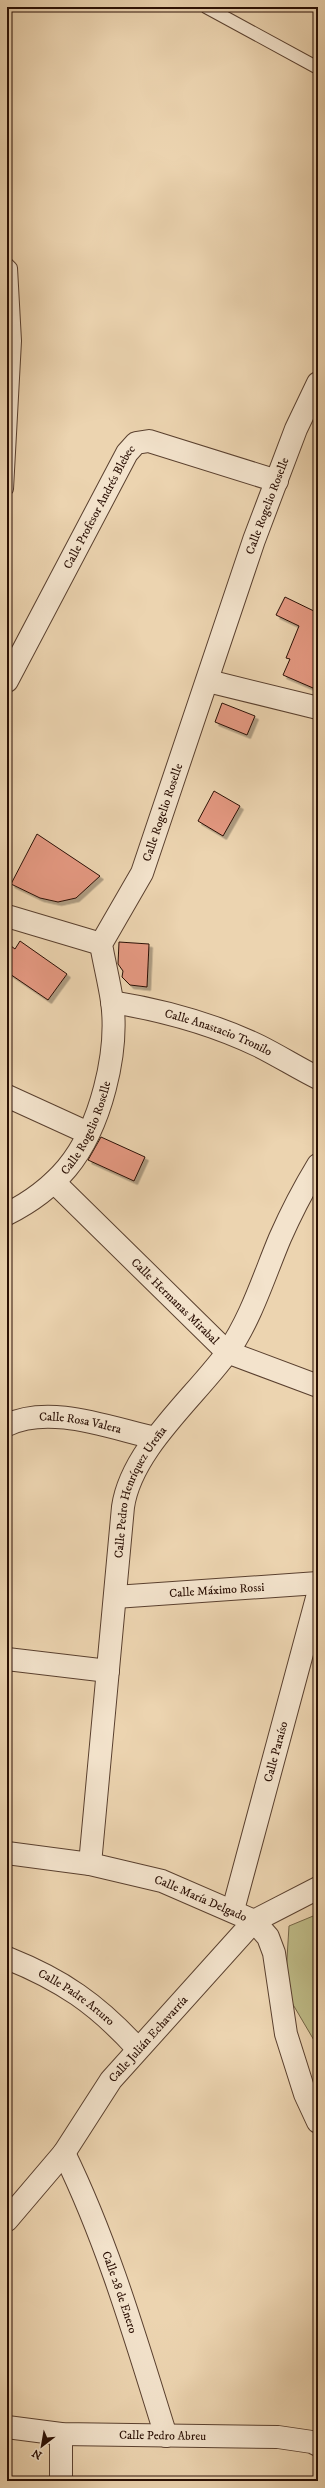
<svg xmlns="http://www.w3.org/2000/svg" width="325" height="2488" viewBox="0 0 325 2488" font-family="'IM FELL DW Pica',serif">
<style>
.green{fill:#bebb87;stroke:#746546}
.building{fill:#e59982;stroke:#2a0f04;filter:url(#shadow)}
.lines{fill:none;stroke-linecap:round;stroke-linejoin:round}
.service-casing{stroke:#5a402f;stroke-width:14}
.minor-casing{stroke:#5a402f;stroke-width:24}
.tertiary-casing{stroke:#5a402f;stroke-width:24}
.service{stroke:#f3e3cc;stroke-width:12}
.minor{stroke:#f3e3cc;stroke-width:22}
.tertiary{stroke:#f3e3cc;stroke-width:22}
.labels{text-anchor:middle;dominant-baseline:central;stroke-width:3.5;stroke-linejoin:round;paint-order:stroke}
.street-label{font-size:12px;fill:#2a0f04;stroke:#f3e3cc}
</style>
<defs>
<filter id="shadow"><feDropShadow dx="3.5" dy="3.5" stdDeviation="0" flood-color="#0004"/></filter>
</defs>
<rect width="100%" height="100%" fill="#ecd4b0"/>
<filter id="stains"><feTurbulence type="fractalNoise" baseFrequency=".005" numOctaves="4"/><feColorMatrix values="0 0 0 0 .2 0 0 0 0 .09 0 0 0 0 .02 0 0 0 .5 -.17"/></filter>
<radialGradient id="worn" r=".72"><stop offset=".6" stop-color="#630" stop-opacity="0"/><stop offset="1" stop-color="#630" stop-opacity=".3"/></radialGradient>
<!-- green -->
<path class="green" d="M318 1914V2047L285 1991 289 1926Z"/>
<!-- building -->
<path class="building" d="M285 597 318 613V676L313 688 283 675 290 659 286 658 299 626 276 615Z
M222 703 255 716 247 735 215 722Z
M214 791 240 806 223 836 198 821Z
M37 834 100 876 76 898 58 902 40 898 11 884Z
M20 941 67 974 48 1000 7 972V943L15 949Z
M119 942 149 944 147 987 130 985 122 977 123 971 118 964Z
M101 1137 145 1157 134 1181 88 1160Z"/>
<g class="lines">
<!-- service casing -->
<g class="service-casing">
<path id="service" d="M206 7 318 68
M7 264 11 268 15 341 7 489"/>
</g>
<!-- minor casing -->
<g class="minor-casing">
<g id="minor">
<path id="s1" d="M7 681 127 453 136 443 149 441 277 481"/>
<path d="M208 681 318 708"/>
<path id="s2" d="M112 1002C162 1010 213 1024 259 1046 279 1056 298 1068 318 1078"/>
<path d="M7 1096 88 1133"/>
<path id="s3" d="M54 1182 227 1352 318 1386"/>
<path id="s4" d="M7 1425C50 1404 110 1428 155 1438"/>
<path id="s5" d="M115 1597 318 1583"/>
<path d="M7 1659 108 1671"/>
<path id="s6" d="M7 1853 90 1864 162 1881 254 1921 268 1937 274 1953 286 2034 305 2094 318 2122"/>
<path id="s7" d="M90 1864 123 1507C131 1450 194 1398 227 1353 251 1319 264 1276 280 1238 291 1213 304 1188 318 1165"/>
<path id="s8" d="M233 1910 318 1594"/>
<path id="s9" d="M7 1958C62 1980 97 2004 137 2048"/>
<path id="s10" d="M64 2153C108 2243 136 2340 166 2436"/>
<path id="s11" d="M7 2220 64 2153 111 2080 254 1921 318 1888"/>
<path id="s12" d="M7 2427 61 2434 278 2437 312 2442 318 2445"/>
<path d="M61 2434V2481"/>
</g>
</g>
<!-- tertiary casing -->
<g class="tertiary-casing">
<g id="tertiary">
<path d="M7 916 101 944"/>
<path id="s13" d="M7 1214C29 1203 51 1187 67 1168 101 1127 119 1052 112 1001 109 981 104 962 101 944L142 873 254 540 296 429 318 383"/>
</g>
</g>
<!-- service -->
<use href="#service" class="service"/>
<!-- minor -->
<use href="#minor" class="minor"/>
<!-- tertiary -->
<use href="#tertiary" class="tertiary"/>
</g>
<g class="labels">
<!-- street labels -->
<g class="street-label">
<text stroke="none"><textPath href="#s13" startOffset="781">Calle Rogelio Roselle</textPath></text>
<text stroke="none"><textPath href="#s1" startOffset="197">Calle Profesor Andrés Blebec</textPath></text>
<text stroke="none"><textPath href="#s13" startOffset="457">Calle Rogelio Roselle</textPath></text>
<text stroke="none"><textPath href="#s2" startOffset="111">Calle Anastacio Tronilo</textPath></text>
<text stroke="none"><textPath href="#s13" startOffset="121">Calle Rogelio Roselle</textPath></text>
<text stroke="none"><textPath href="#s3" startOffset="170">Calle Hermanas Mirabal</textPath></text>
<text stroke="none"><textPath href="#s4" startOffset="75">Calle Rosa Valera</textPath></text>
<text stroke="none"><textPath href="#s7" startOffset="378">Calle Pedro Henríquez Ureña</textPath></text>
<text stroke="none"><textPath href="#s5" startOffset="102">Calle Máximo Rossi</textPath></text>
<text stroke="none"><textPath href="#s8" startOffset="164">Calle Paraíso</textPath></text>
<text stroke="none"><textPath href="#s6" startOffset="200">Calle María Delgado</textPath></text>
<text stroke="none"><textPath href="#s9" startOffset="80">Calle Padre Arturo</textPath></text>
<text stroke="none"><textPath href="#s11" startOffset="230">Calle Julián Echavarría</textPath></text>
<text stroke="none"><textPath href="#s10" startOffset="150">Calle 28 de Enero</textPath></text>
<text stroke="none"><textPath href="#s12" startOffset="156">Calle Pedro Abreu</textPath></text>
</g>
</g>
<!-- margin -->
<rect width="325" height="2488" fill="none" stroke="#ecd4b0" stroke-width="24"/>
<rect x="8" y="8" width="309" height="2472" fill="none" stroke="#2a0f04" stroke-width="2"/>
<rect x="12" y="12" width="301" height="2464" fill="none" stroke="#2a0f04"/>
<!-- north arrow -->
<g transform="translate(42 2446) rotate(211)" stroke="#f3e3cc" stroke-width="3" paint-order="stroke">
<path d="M0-3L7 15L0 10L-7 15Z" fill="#2a0f04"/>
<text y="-6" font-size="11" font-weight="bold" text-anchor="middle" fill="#2a0f04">N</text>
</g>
<rect width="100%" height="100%" filter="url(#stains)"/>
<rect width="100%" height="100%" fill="url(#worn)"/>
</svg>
